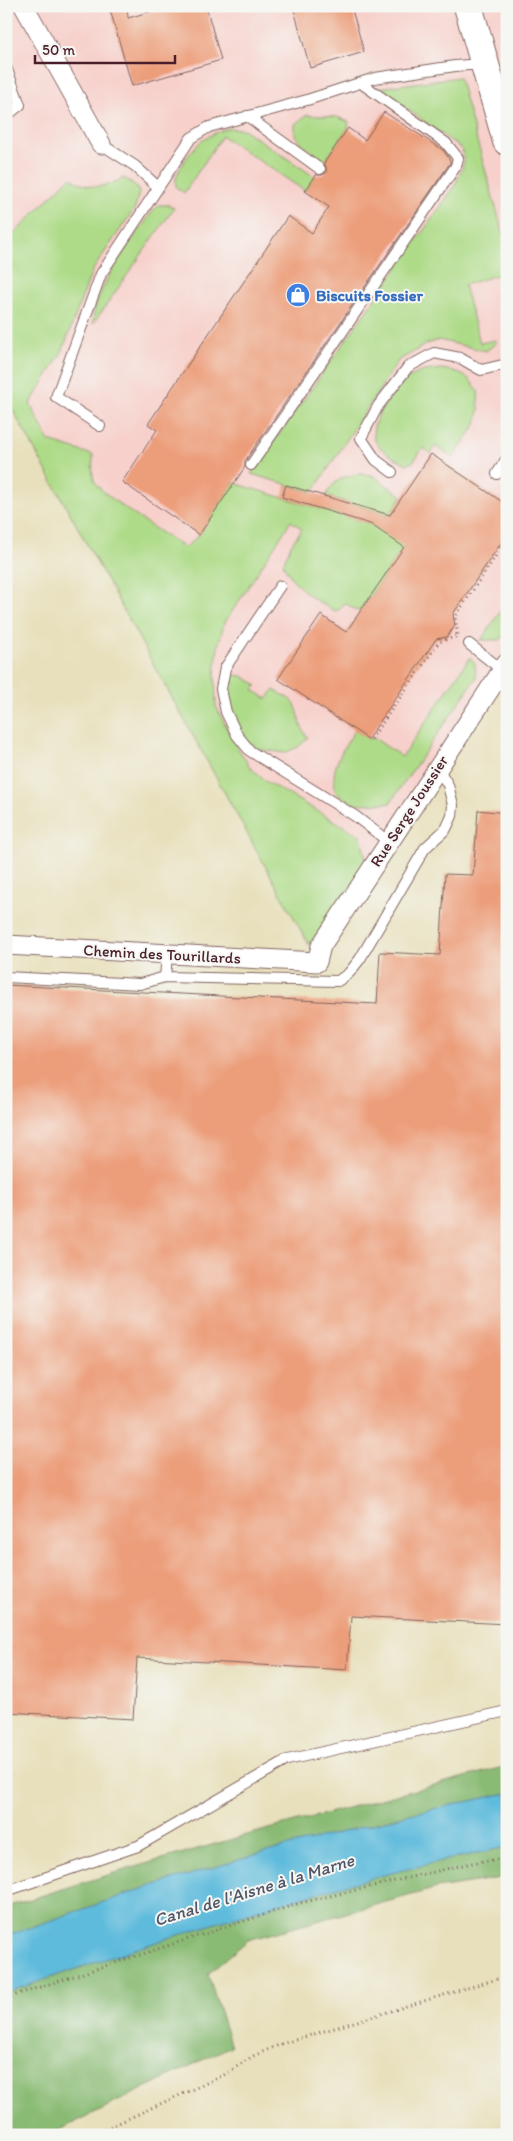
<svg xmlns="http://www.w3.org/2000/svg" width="513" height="2141" viewBox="0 0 513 2141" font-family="Itim,sans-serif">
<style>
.built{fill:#f7d0cb}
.green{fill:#aedb88;stroke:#7c7d5a}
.forest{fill:#8abb74;stroke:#6a6d50}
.water{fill:#5ebbdc;stroke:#546d84}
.building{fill:#ec9d79}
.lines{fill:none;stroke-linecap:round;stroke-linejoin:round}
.lane-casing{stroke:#81635e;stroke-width:12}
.street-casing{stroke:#81635e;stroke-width:21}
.secondary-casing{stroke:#81635e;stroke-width:30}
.path{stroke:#81635e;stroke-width:3;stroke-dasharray:1 4;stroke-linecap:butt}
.lane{stroke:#fff;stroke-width:10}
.street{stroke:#fff;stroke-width:19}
.secondary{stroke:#fff;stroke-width:28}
.labels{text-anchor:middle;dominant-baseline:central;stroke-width:4;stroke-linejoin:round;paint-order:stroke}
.shop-label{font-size:16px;font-weight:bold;fill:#366cbe;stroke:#f6f6f2;text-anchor:start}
.street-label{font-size:16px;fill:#4a1f2b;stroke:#f6f6f2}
.water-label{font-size:18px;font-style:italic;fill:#515669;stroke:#f6f6f2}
</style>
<rect width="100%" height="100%" fill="#f6f6f2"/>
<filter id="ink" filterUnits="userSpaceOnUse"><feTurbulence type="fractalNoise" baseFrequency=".02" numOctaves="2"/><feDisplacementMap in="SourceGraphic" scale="10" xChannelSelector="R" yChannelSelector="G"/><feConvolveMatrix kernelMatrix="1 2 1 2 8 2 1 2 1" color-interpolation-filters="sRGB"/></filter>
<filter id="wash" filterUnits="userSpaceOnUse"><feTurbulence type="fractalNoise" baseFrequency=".0096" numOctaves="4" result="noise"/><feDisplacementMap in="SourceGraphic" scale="20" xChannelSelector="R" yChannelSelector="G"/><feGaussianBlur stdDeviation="1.12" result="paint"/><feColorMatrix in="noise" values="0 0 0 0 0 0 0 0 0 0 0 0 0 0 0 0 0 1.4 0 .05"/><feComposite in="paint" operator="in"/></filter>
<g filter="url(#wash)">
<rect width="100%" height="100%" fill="#e8e0bc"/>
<!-- built -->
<path class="built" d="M6 6H507V674L309 945 6 398Z"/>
<!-- green -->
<path class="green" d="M459 77 507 247V272L464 285 480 343 496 340V343L486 351 439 340 427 344 398 361 313 492 251 474 455 186 464 163 462 149 379 88Z
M307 115 337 117 349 122 348 128 325 161 304 146 295 135V124Z
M227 128 243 129 315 177 305 191 222 136 184 193C182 191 179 190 177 188 170 177 191 151 199 143 207 136 217 132 227 128Z
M70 177C90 191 103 188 124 178L136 186 139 192 135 208 92 271 62 352 30 404 49 441 93 455C93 464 91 473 95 482 102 496 168 537 185 548L199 535 234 483 381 527 404 547 359 612 345 603 340 609 335 611C314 601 293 585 283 564L291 545 302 529 291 521 224 624 218 646 215 675 216 706 232 739 250 767 265 781 361 836 367 865 309 945 6 398V242Z
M159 205H169L174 208 93 324C91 291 134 239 152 212Z
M442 369 457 372 468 378 478 390 479 410 476 424 453 458 435 446 431 454 423 448 413 462 407 464C397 459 378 451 374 438 368 419 400 382 416 374 424 370 434 370 442 369Z
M361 474 372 475 402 496 390 515 326 496C335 479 342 476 361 474Z
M507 602V632L500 640H481Z
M470 657 475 663 476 678 390 803 355 804 336 793C329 768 342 751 355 730L368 739 374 738 402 757Z
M234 675 242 676 257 685 253 690 267 699 274 690C281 694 293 699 296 707 301 719 299 727 308 738L298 747 284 753 259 749 247 741 232 710 229 684Z"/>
<!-- forest -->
<path class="forest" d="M507 1766V1877L437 1888 248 1940 208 1974 231 2046 49 2135H6V1907C171 1853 339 1810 507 1766Z"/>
<!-- water -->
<path class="water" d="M507 1793V1847C336 1881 171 1936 6 1993V1936L135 1891 255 1855 410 1814Z"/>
<g id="blocks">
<!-- building -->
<path class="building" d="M109 6H127L128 18 169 6H206L221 60 132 86Z
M293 6H351L364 52 310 68Z
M384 112 443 150 450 160V163L245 461V467L199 535 122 482 157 430 148 424 288 216 312 233 329 207 305 191 316 175H322L326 173V167L324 163 348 128 365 140Z
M431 454 507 505V534L453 614 455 626 451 631 447 637 436 639 368 739 278 679 321 615 346 632 404 547 370 524 282 497 286 485 390 515Z
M478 810 507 813V1624L351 1616 347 1670 137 1658 133 1719 6 1712V985L377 1004 380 952 440 955 445 874 473 875Z"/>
</g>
</g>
<g filter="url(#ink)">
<use href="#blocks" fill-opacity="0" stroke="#81635e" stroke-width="1"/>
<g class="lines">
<!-- lane casing -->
<g class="lane-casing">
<path id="lane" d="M6 67 20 105 6 116
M247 116 320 169
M101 144 135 166 158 187
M100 426 56 397 101 274 191 138 209 127 307 100 375 78 455 66 483 64
M251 465 456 166 458 158 446 143 361 83
M392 472 376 460 361 438 378 406 408 367 434 353 460 358 481 370 507 364
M497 474 507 458
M280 586 225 668 221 689 226 712 237 735 250 751 355 816 389 842
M469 644 502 670
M6 977 140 984 165 977 167 955
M165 977 338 981 349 973 360 959 425 848 446 829 452 816 453 805 448 785 438 768
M6 1891 138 1846 287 1760 507 1711"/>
</g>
<!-- street casing -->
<g class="street-casing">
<path id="street" d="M24 6 101 144
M6 945 317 962 321 946 507 663"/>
</g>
<!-- secondary casing -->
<g class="secondary-casing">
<path id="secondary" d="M468 6 507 141"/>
</g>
<!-- path -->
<path class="path" d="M451 631 458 636
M371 739 439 642 458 636 455 617 507 539
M6 1998 300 1903 472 1863 507 1858
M92 2135 224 2075 253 2056 281 2044 507 1976"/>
<!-- lane -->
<use href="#lane" class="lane"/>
<!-- street -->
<use href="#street" class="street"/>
<!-- secondary -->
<use href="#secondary" class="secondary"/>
</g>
</g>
<!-- icons -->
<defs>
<g id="shop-disc" transform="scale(1.25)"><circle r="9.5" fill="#3f7fe0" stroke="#f6f6f2"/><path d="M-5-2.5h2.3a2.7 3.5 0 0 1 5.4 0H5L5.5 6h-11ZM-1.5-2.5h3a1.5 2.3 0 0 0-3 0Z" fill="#fff"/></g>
</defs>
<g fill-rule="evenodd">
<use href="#shop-disc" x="298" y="295"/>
</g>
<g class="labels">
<!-- shop labels -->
<g class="shop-label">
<text x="316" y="295">Biscuits Fossier</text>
</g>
<!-- street labels -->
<g class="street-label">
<text transform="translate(409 811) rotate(-57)">Rue Serge Joussier</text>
<text transform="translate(162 954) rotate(3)">Chemin des Tourillards</text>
</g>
<!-- water labels -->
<g class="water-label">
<text transform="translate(254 1890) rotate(-17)">Canal de l'Aisne à la Marne</text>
</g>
</g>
<!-- margin -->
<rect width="513" height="2141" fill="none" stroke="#f6f6f2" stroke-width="25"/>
<!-- scale -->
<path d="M35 55v8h140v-8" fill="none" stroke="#4a1f2b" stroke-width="2.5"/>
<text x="42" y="55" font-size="15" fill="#4a1f2b" stroke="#f6f6f2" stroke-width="4" paint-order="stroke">50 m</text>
</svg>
